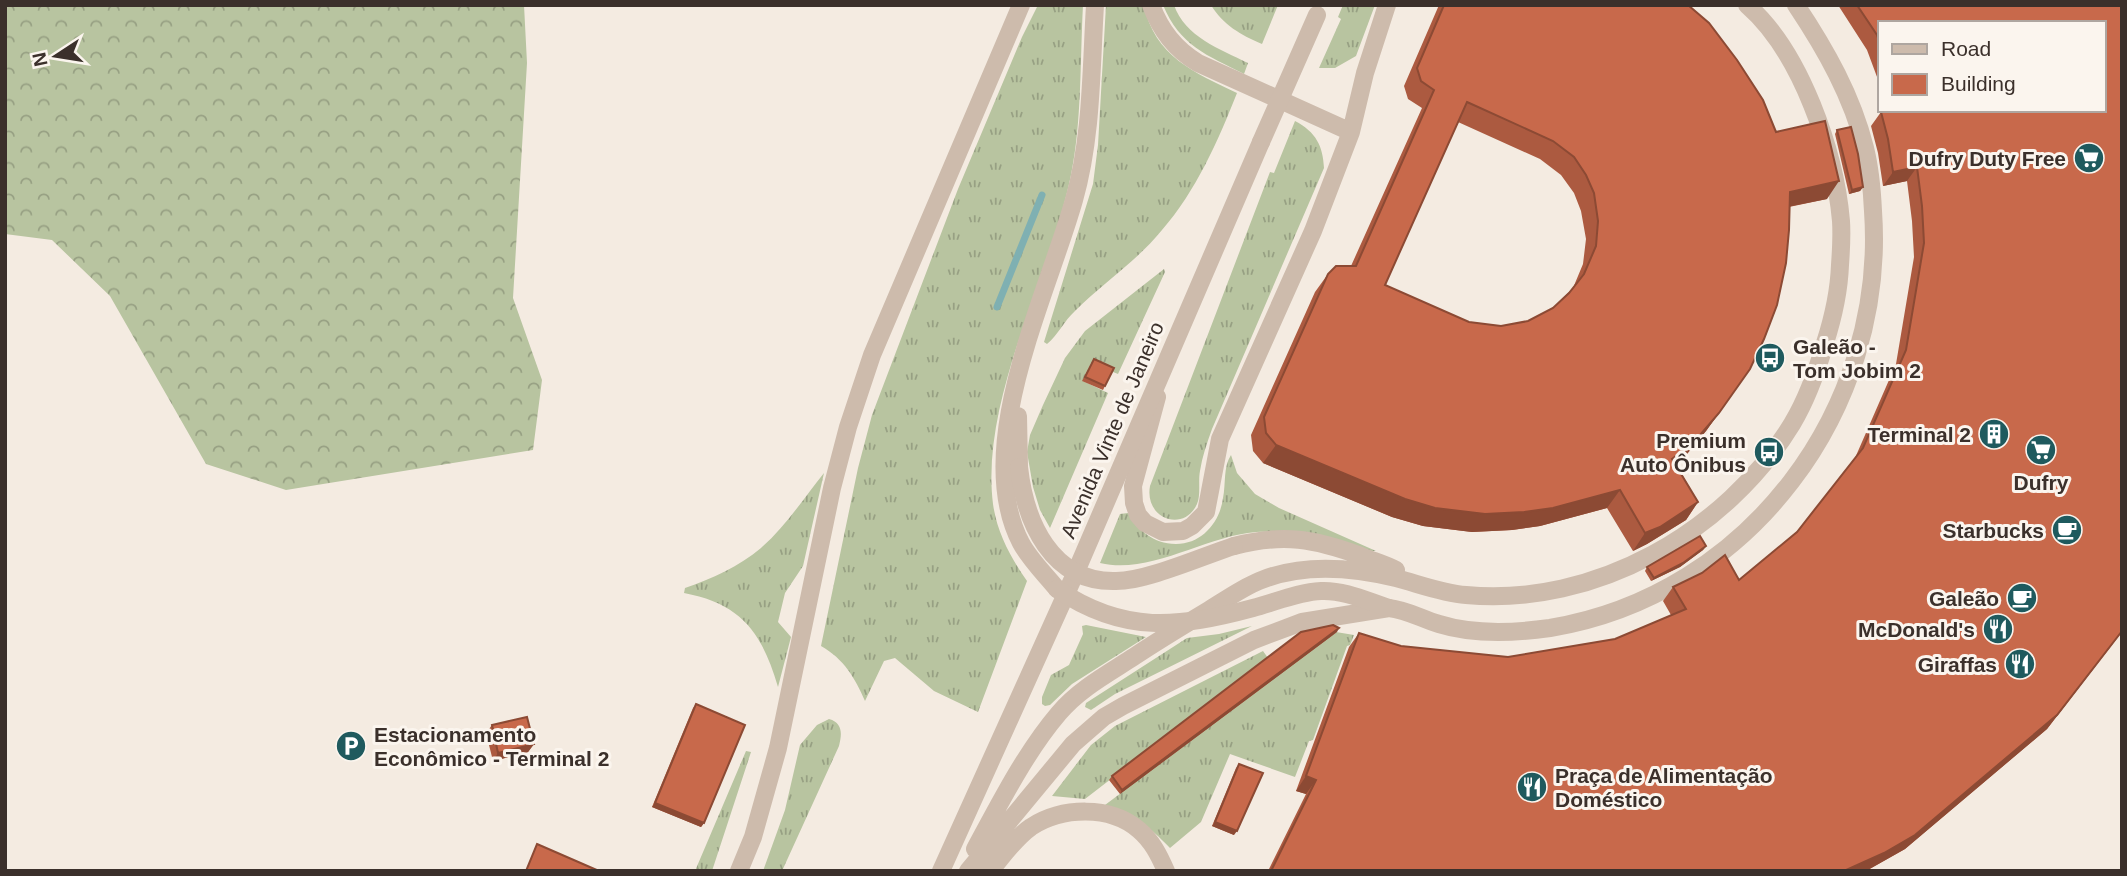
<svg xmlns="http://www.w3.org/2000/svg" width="2127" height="876" viewBox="0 0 2127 876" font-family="Helvetica,sans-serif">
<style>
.grass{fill:url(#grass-tufts)}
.forest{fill:url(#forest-crowns)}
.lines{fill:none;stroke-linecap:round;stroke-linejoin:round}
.stream{stroke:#7fb0b2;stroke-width:7}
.minor{stroke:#cdbbac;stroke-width:18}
.tertiary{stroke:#cdbbac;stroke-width:18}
.minor-bridge{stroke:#cdbbac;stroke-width:18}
.tertiary-bridge{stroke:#cdbbac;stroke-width:18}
.wall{fill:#ac5a40;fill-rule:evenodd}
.shaded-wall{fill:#8c4a34}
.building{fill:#c8694b;stroke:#8c4a34;stroke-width:2;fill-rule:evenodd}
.labels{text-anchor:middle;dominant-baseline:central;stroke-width:6;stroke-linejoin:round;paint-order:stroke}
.poi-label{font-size:21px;font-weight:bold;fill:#3b302b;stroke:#fbf5ee;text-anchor:end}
.street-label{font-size:21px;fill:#3b302b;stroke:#fbf5ee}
</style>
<defs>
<pattern id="grass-tufts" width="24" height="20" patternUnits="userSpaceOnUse" patternTransform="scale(1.75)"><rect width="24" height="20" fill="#b8c4a0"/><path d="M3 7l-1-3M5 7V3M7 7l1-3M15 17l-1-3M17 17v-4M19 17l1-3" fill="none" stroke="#97a083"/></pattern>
<pattern id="forest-crowns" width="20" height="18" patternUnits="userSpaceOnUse" patternTransform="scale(1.75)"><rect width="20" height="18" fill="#b8c4a0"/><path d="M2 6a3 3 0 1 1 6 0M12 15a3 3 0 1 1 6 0" fill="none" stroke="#97a083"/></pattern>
</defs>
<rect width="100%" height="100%" fill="#f4ebe1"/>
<!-- grass -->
<path class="grass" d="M1038 5H1083C1080 60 1082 121 1071 175 1050 278 980 399 993 504 997 533 1011 558 1027 581L978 712 934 691 895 658 884 661 865 701C855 678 844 659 821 646L858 468 872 415 958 189 1022 37Z
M1106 5H1144C1154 56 1195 73 1237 93 1218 141 1196 191 1162 230 1137 261 1103 283 1075 311 1064 321 1058 335 1047 344L1044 342 1093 184 1098 145Z
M1163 5H1174C1185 37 1220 49 1248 63L1244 74C1207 55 1180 46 1163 5Z
M1211 5H1278L1262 44C1241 35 1223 25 1211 5Z
M1343 5H1375L1356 56 1335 68H1319L1341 19 1338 17Z
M1295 121C1316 132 1323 146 1324 168L1212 429C1207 443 1202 457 1200 471 1198 481 1201 495 1197 504 1184 533 1144 519 1150 486L1270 172 1274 173Z
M1164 269 1165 272 1118 374 1091 363 1083 381 1108 393 1050 528 1040 510 1033 487 1027 452 1030 435 1043 405 1065 358 1085 331Z
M1231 455 1237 473 1255 494 1279 508 1376 551C1367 552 1355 548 1345 546 1315 539 1287 530 1256 532 1205 536 1151 575 1100 563L1120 514 1128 513C1141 532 1152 543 1176 544 1202 544 1220 522 1223 498 1226 484 1223 467 1231 455Z
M824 473 803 566 785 593 778 622 791 637 778 687C762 633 742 604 684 593L685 588C711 579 740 566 761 548 785 527 804 498 824 473Z
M1086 625 1146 637 1072 684 1050 705 1045 706 1042 704V697L1051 675 1069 665 1083 634 1082 626Z
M1252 626 1115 694 1091 710 1085 707 1086 703 1187 638 1219 634Z
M1336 632 1354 635 1350 645 1347 646 1313 740 1309 741 1295 777 1230 754 1201 822 1170 848C1148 825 1134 815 1105 805Z
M1263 651 1268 658 1085 799 1052 796 1091 745 1115 726Z
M829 719C843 723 842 734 839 746L782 871H763L785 810 800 745 817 725Z
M746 751 751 752 712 871H695Z"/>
<!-- forest -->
<path class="forest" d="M5 5H524L527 63 513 298 542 380 533 450 286 490 206 464 110 296 52 240 5 234Z"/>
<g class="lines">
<!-- stream -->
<path class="stream" d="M997 307 1042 195"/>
<!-- minor -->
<path class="minor" d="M1151 5C1161 31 1175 49 1198 63L1351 132
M1157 397 1133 486 1134 503 1138 515 1145 523 1163 532 1183 531 1192 526 1206 512 1220 439 1313 231 1351 132 1365 73 1387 5
M1018 416 1019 467
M1234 546C1283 533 1315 539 1361 556 1373 561 1385 564 1396 570
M1057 589C1045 574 1030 560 1021 543 971 448 1047 296 1074 200 1092 137 1091 70 1095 5
M975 849C1000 803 1025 753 1059 713 1079 689 1109 673 1135 656 1159 640 1184 625 1209 610 1225 600 1242 588 1259 581 1302 563 1351 567 1396 578 1419 584 1442 593 1466 595 1595 607 1726 532 1792 424 1807 399 1817 371 1825 343 1833 318 1839 292 1840 265 1841 251 1842 236 1841 221 1835 152 1801 52 1747 5
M968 871 1073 744 1104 717 1123 706 1254 640 1302 622 1389 608C1407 610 1422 619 1439 624 1474 635 1514 633 1550 628 1749 595 1887 409 1873 211 1872 190 1870 168 1865 148 1852 96 1826 50 1796 5
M990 871C1003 856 1015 838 1031 827 1062 807 1110 805 1139 830 1152 841 1159 855 1166 871"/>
<!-- tertiary -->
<path class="tertiary" d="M739 871 753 837 778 748 832 488 848 427 872 355 1021 5
M941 871 1075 574 1261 142"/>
<!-- minor-bridge -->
<path class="minor-bridge" d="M1019 467C1025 521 1051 583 1116 581 1147 581 1203 556 1234 546
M1057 589C1123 634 1179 628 1253 608 1276 602 1298 592 1321 591 1345 590 1367 601 1389 608"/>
<!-- tertiary-bridge -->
<path class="tertiary-bridge" d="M1261 142 1317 15"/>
</g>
<!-- wall -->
<path class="wall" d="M1439 5H1688L1776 132 1827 199 1789 207 1719 413 1706 431 1682 460 1676 464 1698 502 1686 520 1647 544 1633 551 1607 508 1540 526 1512 530 1472 532 1423 526 1392 517 1263 463 1253 451 1251 435 1315 292 1328 274 1351 266 1422 108 1408 99 1404 86ZM1458 122 1540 159 1561 175 1574 193 1581 211 1586 239 1583 264 1573 288 1553 308 1528 321 1501 326 1469 322 1385 285Z
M1838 5H2122V632L2047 729 1905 849 1866 871H1268L1306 794 1296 791 1349 647 1359 633 1401 646 1508 657 1615 639 1671 615 1663 601 1673 587 1739 580 1797 532 1855 458 1896 364 1914 257 1912 221 1907 181 1883 186 1878 153 1871 126 1881 112 2104 110 1880 23V85L1867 50Z
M1837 130 1863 187 1860 191 1849 194 1835 134Z
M1094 359 1105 386 1103 390 1082 381Z
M1706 546 1703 550 1680 567 1651 581 1645 571 1647 567Z
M1337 632 1120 794 1109 780 1112 776Z
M696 704 704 823 701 827 652 807 693 708Z
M492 725 534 744 528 752 493 761 486 733Z
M1239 764 1234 835 1212 826 1236 768Z"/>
<!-- shaded-wall -->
<path class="shaded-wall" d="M1917 167 1907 181 1883 186 1893 172Z
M1839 181 1827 199 1777 209 1790 192Z
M1863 187 1860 191 1849 194 1852 190Z
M1719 413 1706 431 1682 460 1660 477 1672 459Z
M1276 445 1620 490 1607 508 1540 526 1512 530 1472 532 1423 526 1392 517 1263 463Z
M1698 502 1686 520 1647 544 1633 551 1645 533Z
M1706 546 1703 550 1680 567 1651 581 1654 578Z
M1339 628 1337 632 1120 794 1122 790Z
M2122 631 2047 729 1905 849 1866 871H1844Z
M534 744 528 752 493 761 498 753Z
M1306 776 1316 780 1306 794 1296 791Z
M655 803 704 823 701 827 652 807Z
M1215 822 1237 831 1234 835 1212 826Z"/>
<!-- building -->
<path class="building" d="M1444 5H1688L1709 23 1737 60 1763 100 1776 132 1825 121 1839 181 1790 192 1789 230 1786 263 1777 305 1764 339 1750 369 1719 413 1694 442 1672 459 1698 502 1660 527 1645 533 1620 490 1553 508 1524 512 1485 514 1435 508 1405 499 1276 445 1266 433 1264 417 1328 274 1336 266H1356L1434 90 1421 81 1417 68ZM1467 102 1553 141 1574 157 1586 175 1594 193 1598 221 1596 246 1584 274 1569 293 1553 308 1528 321 1501 326 1469 322 1385 285Z
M1857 5H2122V631L2057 715 1915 835 1884 853 1844 871H1271L1316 780 1306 776 1359 633 1401 646 1508 657 1615 639 1686 609 1673 587 1702 573 1725 555 1739 580 1797 532 1863 448 1906 350 1924 243 1922 206 1917 167 1893 172 1888 139 1881 112 1889 110H2104V23H1880V44L1877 35Z
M1851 127 1858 154 1863 187 1852 190 1837 130Z
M1094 359 1114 368 1105 386 1085 377Z
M1700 536 1706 546 1683 563 1654 578 1647 567Z
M1333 625 1339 628 1122 790 1112 776 1301 632Z
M696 704 745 725 704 823 655 803Z
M527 717 534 744 498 753 492 725Z
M1239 764 1263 773 1237 831 1215 822Z
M537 844 599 871H526Z"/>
<!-- icons -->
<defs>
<g id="supermarket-disc" transform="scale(1.575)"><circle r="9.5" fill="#1f5a5e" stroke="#fbf5ee"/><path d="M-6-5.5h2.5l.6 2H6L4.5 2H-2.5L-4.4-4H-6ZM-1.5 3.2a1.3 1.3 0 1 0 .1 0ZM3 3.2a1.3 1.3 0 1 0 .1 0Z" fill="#fff"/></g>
<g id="bus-disc" transform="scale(1.575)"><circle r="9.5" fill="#1f5a5e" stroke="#fbf5ee"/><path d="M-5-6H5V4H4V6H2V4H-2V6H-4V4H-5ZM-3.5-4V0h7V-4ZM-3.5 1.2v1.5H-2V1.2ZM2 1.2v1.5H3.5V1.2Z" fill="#fff"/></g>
<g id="building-disc" transform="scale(1.575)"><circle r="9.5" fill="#1f5a5e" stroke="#fbf5ee"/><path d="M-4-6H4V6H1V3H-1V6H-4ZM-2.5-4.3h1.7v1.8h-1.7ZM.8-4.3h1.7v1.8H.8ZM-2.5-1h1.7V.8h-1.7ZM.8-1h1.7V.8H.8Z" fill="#fff"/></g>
<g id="cafe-disc" transform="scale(1.575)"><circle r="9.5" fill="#1f5a5e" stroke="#fbf5ee"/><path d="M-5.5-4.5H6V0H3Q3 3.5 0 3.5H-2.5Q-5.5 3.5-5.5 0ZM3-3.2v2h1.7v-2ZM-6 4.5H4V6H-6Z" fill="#fff"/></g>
<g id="restaurant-disc" transform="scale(1.575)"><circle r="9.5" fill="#1f5a5e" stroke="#fbf5ee"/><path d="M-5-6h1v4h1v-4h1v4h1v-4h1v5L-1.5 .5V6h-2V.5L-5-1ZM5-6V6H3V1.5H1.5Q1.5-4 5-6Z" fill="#fff"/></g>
<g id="parking-disc" transform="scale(1.575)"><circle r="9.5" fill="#1f5a5e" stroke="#fbf5ee"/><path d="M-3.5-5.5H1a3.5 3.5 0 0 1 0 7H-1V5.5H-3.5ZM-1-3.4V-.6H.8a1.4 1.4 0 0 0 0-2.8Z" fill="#fff"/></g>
</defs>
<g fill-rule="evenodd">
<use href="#supermarket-disc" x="2089" y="158"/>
<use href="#bus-disc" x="1770" y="358"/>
<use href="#building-disc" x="1994" y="434"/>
<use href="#supermarket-disc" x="2041" y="450"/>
<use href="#bus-disc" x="1769" y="452"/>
<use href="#cafe-disc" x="2067" y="530"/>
<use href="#cafe-disc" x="2022" y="598"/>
<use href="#restaurant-disc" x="1998" y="629"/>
<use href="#restaurant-disc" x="2020" y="664"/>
<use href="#parking-disc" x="351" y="746"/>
<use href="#restaurant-disc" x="1532" y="787"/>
</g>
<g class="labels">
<!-- poi labels -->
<g class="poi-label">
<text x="2066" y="158">Dufry Duty Free</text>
<text x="1793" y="346" text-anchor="start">Galeão -<tspan x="1793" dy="24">Tom Jobim 2</tspan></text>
<text x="1971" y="434">Terminal 2</text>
<text x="1746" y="440">Premium<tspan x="1746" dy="24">Auto Ônibus</tspan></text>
<text x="2041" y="482" text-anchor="middle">Dufry</text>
<text x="2044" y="530">Starbucks</text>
<text x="1999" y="598">Galeão</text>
<text x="1975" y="629">McDonald's</text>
<text x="1997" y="664">Giraffas</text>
<text x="374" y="734" text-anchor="start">Estacionamento<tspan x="374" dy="24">Econômico - Terminal 2</tspan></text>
<text x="1555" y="775" text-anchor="start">Praça de Alimentação<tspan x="1555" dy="24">Doméstico</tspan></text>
</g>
<!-- street labels -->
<g class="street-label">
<text transform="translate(1112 430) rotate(-67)">Avenida Vinte de Janeiro</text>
</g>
</g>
<!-- border -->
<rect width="2127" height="876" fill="none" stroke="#3b302b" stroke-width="14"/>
<!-- legend -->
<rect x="1878" y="21" width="228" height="91" fill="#fbf5ee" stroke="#aea6a0" stroke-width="2"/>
<rect x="1892" y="44" width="35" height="10" fill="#cdbbac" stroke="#aea6a0" stroke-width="2"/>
<text x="1941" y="56" font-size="21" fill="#3b302b">Road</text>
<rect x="1892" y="74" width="35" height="21" fill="#c8694b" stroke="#aea6a0" stroke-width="2"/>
<text x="1941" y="91" font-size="21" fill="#3b302b">Building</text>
<!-- north arrow -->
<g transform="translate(56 56) rotate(258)" stroke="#fbf5ee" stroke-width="5" paint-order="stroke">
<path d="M0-5L12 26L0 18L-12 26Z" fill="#3b302b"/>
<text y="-10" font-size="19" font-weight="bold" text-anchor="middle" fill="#3b302b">N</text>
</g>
</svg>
